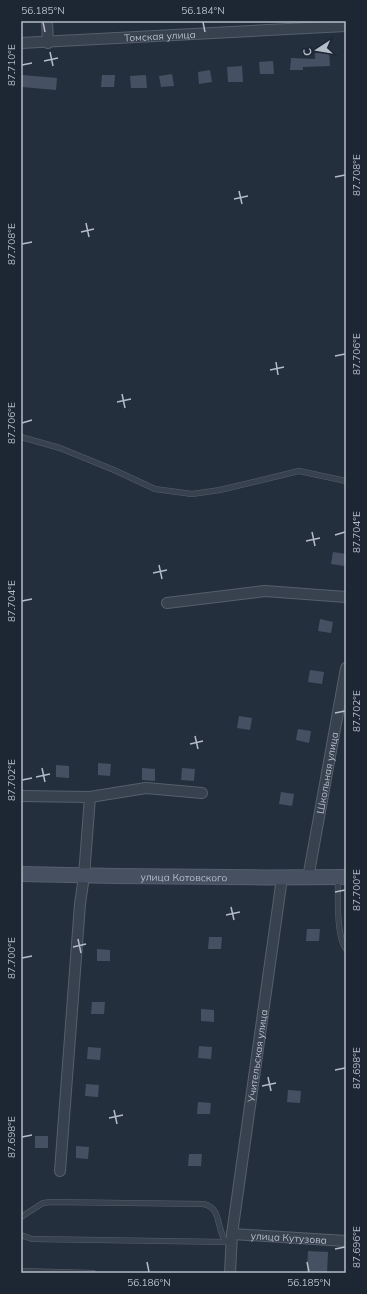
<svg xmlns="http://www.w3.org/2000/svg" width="367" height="1294" viewBox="0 0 367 1294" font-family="Mulish,sans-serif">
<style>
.building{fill:#455162}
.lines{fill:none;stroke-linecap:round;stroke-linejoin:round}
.lane-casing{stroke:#565f6c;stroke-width:6}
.street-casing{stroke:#565f6c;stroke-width:12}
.secondary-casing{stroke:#565f6c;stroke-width:16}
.lane{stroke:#38414e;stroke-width:5}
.street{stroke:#38414e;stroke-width:10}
.secondary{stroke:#465061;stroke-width:14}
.ticks{fill:none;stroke:#b4bcc9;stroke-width:1.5}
.labels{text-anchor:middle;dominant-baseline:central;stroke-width:3;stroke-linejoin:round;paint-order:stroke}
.street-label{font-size:10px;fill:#b4bcc9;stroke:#1d2633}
.neatline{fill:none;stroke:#b4bcc9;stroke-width:1.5}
.ticks-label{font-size:10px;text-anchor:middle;fill:#b4bcc9}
</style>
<rect width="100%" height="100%" fill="#242f3e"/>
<!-- building -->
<path class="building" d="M329 52 330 66 303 67V70H290L291 58 315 59V53Z
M273 61 274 74H260L259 62Z
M242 66 243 82H228L227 67Z
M210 70 212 82 199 84 198 72Z
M172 74 174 86 161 87 159 76Z
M22 75 57 78 56 90 22 87Z
M102 75H115L114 87H101Z
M146 75 147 88H131L130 76Z
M333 552 346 554 344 566 331 564Z
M320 619 333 622 331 633 318 631Z
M310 670 324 672 322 684 308 682Z
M239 716 252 718 250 730 237 728Z
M298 729 311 731 309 743 296 740Z
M98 763 111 764 110 776 98 775Z
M56 765 69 766V778L56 777Z
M142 768 155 769V781L142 780Z
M182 768 195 769 194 781 181 780Z
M281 792 294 794 292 806 279 804Z
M307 929H320L319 941H306Z
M209 937H222L221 949H208Z
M97 949 110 950V961H97Z
M92 1002H105L104 1014H91Z
M201 1009 214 1010V1022L201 1021Z
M199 1046 212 1047 211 1059 198 1058Z
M88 1047 101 1048 100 1060 87 1059Z
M86 1084 99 1085 98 1097 85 1096Z
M288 1090 301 1091 300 1103 287 1102Z
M198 1102 211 1103 210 1114H197Z
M35 1136H48V1148H35Z
M76 1146 89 1147 88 1159 76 1158Z
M189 1154H202L201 1166H188Z
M308 1251 328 1252 327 1273H307Z"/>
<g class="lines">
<!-- lane casing -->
<g class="lane-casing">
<path id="lane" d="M21 437 60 448 114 470 155 489 192 494 220 490 299 471 346 481
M338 878C338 895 336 936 346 949
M21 1217 43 1203 51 1202 203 1204C222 1207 216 1229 226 1242
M21 1235 32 1239 227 1242
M21 1271 93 1273"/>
</g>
<!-- street casing -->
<g class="street-casing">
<g id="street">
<path d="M47 21 48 43"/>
<path id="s1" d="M21 43 346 26"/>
<path d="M167 603 265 591 346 597"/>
<path d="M21 796 90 797 146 788 202 793"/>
<path id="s2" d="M308 878 346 668"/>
<path d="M60 1171 80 904 84 876 90 797"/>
<path id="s3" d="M232 1234 346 1241"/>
<path id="s4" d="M230 1273 232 1234 282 878"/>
</g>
</g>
<!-- secondary casing -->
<g class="secondary-casing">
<g id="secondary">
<path id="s5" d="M21 874C129 877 238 878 346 877"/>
</g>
</g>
<!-- lane -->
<use href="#lane" class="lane"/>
<!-- street -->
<use href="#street" class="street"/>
<!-- secondary -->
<use href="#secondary" class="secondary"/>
</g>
<!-- ticks -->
<path class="ticks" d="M43 22 45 32M203 22 205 32M50 52 53 66M44 61 58 58M22 65 32 63M335 177 345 175M239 191 242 204M234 199 248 196M86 223 89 237M81 232 94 229M22 244 32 242M335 356 345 354M276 362 278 375M270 370 284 367M122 394 125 408M117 402 131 399M22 423 32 420M312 532 315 546M335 535 345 532M306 541 320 538M159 565 162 579M153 573 167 570M22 601 32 599M335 713 345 711M195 736 198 749M190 744 203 741M42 768 45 782M36 777 50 774M22 780 32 778M335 892 345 890M231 907 234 920M226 915 240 912M78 939 81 953M73 947 86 944M22 958 32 956M335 1070 345 1068M268 1077 271 1091M262 1086 276 1083M114 1110 117 1124M109 1118 123 1115M22 1137 32 1135M335 1249 345 1247M147 1262 149 1272M307 1262 309 1272"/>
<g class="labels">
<!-- street labels -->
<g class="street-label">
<text stroke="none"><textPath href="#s1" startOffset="139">Томская улица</textPath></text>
<text stroke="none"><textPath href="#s2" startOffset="107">Школьная улица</textPath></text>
<text stroke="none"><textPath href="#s5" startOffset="163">улица Котовского</textPath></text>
<text stroke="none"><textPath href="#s4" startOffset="219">Учительская улица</textPath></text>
<text stroke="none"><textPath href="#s3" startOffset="57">улица Кутузова</textPath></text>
</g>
</g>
<!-- border -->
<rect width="367" height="1294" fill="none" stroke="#1d2633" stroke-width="44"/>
<!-- north arrow -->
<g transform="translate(317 50) rotate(258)" stroke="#1d2633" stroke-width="3" paint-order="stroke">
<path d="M0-3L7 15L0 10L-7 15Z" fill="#b4bcc9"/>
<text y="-6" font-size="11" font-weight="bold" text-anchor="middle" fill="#b4bcc9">С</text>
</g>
<rect x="22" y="22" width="323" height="1250" class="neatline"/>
<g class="ticks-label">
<text x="43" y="14">56.185°N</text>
<text x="203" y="14">56.184°N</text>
<text transform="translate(11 65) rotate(-90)" y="4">87.710°E</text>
<text transform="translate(356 175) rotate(-90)" y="4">87.708°E</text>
<text transform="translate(11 244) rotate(-90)" y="4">87.708°E</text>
<text transform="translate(356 354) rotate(-90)" y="4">87.706°E</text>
<text transform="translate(11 423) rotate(-90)" y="4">87.706°E</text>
<text transform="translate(356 532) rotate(-90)" y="4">87.704°E</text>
<text transform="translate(11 601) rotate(-90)" y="4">87.704°E</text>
<text transform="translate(356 711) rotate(-90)" y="4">87.702°E</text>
<text transform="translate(11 780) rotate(-90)" y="4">87.702°E</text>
<text transform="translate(356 890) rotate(-90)" y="4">87.700°E</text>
<text transform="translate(11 958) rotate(-90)" y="4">87.700°E</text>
<text transform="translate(356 1068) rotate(-90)" y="4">87.698°E</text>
<text transform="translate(11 1137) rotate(-90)" y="4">87.698°E</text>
<text transform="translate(356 1247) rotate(-90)" y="4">87.696°E</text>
<text x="149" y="1286">56.186°N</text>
<text x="309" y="1286">56.185°N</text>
</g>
</svg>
